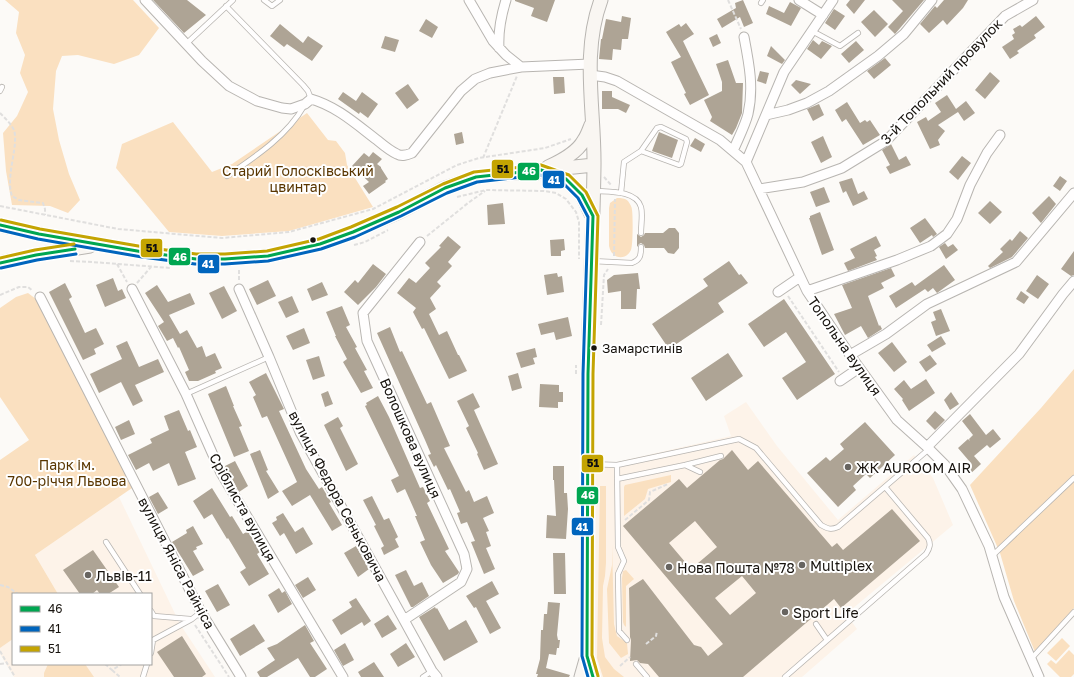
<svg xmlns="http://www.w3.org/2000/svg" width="1074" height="677" viewBox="0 0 1074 677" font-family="'Golos Text',sans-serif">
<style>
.built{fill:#fdf3e9}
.green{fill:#fae0c0}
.building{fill:#aea495;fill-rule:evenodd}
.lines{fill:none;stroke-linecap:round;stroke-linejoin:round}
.service-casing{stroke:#b8b5b1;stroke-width:6}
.minor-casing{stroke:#b8b5b1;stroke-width:11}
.secondary-casing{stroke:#b8b5b1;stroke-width:15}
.path{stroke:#e0dfde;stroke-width:2;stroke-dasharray:4 2;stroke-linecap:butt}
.service{stroke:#fffefe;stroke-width:4.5}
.minor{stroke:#fffefe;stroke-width:9}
.secondary{stroke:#f9f6f2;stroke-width:13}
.bus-1-casing{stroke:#fff;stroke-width:6}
.bus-2-casing{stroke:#fff;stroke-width:6}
.bus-3-casing{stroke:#fff;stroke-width:6}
.bus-1{stroke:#00a651;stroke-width:3}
.bus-2{stroke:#0065bd;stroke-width:3}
.bus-3{stroke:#c4a402;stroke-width:3}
.bus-dot{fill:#17130e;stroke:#fff;stroke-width:1.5}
.poi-dot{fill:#676460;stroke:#fff;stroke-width:1.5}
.labels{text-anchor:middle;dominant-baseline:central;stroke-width:4;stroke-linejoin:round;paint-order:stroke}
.bus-label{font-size:13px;fill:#17130e;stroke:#fff;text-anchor:start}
.street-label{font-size:14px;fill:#17130e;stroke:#fff}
.park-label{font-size:14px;fill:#593600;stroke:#fff}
.poi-label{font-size:14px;fill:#17130e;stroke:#fff;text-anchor:start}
.line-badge{stroke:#fff;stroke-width:1.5}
.badge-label{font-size:11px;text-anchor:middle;font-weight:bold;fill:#fff}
.pale-badge-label{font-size:11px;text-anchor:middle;font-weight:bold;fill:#111}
</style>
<rect width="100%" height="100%" fill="#fcfaf7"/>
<!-- built -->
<path class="built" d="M746 402 777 446 838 520 914 455 933 478 953 525 846 614 857 629 802 677H598L592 659 594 461 617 462 731 436 724 416Z
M119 497 180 624 215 677H14L0 654V648L13 639V664H151V594H58L35 555Z"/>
<!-- green -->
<path class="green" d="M5 0H133L159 28 139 55 114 64 78 55 62 56 56 71 53 109 59 140 69 174 80 200 68 213 50 206 12 205 6 171 3 133 17 116 28 92 20 73 25 55 16 33 19 12Z
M307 113 328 140 336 141 345 153 347 165 373 207 289 231 222 236 169 232 116 168 122 144 173 122 212 172 232 164Z
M617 198C621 198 625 198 628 201 630 204 632 207 632 210 633 216 633 245 631 250 625 262 611 258 609 246V208L610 203Z
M28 293 36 299 132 488 35 555 58 594H13V639L0 648V460L29 440 0 397V308L16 297Z
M1074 369V608L1035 652 1014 601 1000 553 970 485 1041 408Z
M671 475V482L648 489 645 499 624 516V487L625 485Z
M600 486H606V563L605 576 603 586 602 638 605 657 614 669 624 677H603L597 658Z
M612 544 614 624 617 636 627 643 628 654 621 658 609 643 607 589 612 565Z
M626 570 634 579 626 586V627L624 625 623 622 622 578 623 571Z
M1062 638 1070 646 1056 661 1047 653Z
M1069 650 1074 655V674L1071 677H1060L1047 664 1051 660 1056 664Z
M48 664H85L94 677H44V673Z"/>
<!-- building -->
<path class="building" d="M153 0H187L206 15 184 33Z
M515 0H555L547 22 531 16 534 8 515 1Z
M743 0 753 23 744 27 740 17 722 28 717 19 736 8 735 3Z
M850 0H865L854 14 846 5Z
M892 0H924L895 34 888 27 903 11Z
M944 0H968L963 8 947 25 943 20 929 33 920 24 935 6 937 8Z
M790 2 801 8 791 26 766 14 769 6 784 13Z
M834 9 845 16 835 30 825 23Z
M874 10 888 24 875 37 861 22Z
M622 16 631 18 628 39H622L621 50 613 49 612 60 599 59 601 39H602L606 19 621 22Z
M1036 16 1045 27 1034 35 1036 38 1017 51 1019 53 1010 59 1002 47 1014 39 1012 35 1015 33 1013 29 1020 25 1022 27Z
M426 19 438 27 432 38 419 31Z
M686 23 694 34 683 41 709 95 690 105 684 94 686 93 671 62 681 57 666 32 679 24 681 27Z
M280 24 303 43 308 36 323 46 312 61 287 44 284 47 270 36Z
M717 34 721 43 713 47 709 38Z
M385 36 399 40 395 52 381 48Z
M813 40 819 45 822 41 832 46 821 59 807 49Z
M856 41 864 50 849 63 841 54Z
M771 46 785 60 782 64 767 56Z
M885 58 891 65 874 79 867 71Z
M728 60 736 83H743L742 113 736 128 732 135 710 121 712 117 704 100 722 91V82L716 64Z
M760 71 769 73 766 84 757 81Z
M990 72 1000 81 985 99 975 90Z
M553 77H564L565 93 554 94Z
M796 80 811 84 800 94 791 85Z
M408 84 419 100 407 109 395 93Z
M602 91H612V97L630 105 626 113 618 109H602Z
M343 92 356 101 362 92 378 104 368 118 360 112 359 114 338 99Z
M947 95 956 109 966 101 975 113 964 121 958 112 938 125 945 131 938 140 940 145 930 149 917 122 926 117 928 121 941 112 935 103Z
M847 102 860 123 865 120 867 122 870 120 880 135 863 145 846 119 842 122 835 110Z
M819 104 824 115 813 121 807 109Z
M462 132 464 143 456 145 454 134Z
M659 132 678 140 672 158 652 151Z
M823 136 832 157 821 163 811 142Z
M695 138 705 144 701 152 690 146Z
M891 144 899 160 906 156 911 165 890 174 886 167 890 165 882 150Z
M373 152 382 159 377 164 381 167V168L388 179 385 181 386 182 369 194 363 186 369 182 352 166 364 153 369 157Z
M962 156 971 163 958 180 949 172Z
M1060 176 1067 181 1060 191 1053 186Z
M852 178 858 194 864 191 868 199 853 206 846 191 843 193 839 182Z
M824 187 830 202 816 207 810 192Z
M1049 196 1056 204 1041 223 1032 213Z
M990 201 1002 212 990 224 978 213Z
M503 203 505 224 488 225 487 205Z
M820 212 834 250 822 255 809 218H810V216Z
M925 218 937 234 933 237 932 235 920 243 910 228Z
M669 228H675L679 233V248L674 254 668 253 664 248H645L644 245 641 243 639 244 637 247V234L641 237 644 235 645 233H663Z
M1020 231 1028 238 1012 257 990 268 988 266 1003 252 1000 249 1010 239 1012 241Z
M448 236 461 247 448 262 452 266 437 282 441 286 430 298 436 309 429 314 439 335 447 331 458 355H459L467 371 449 379 424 328 422 329 413 312 416 308 397 293 409 278 416 283 430 268 425 263 441 247 439 246Z
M876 236 881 246 874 250 877 256 875 257 877 260 848 271 844 263 855 258 850 249Z
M564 239 565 250 561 251V256H551L550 240Z
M945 243 948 247 953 244 958 250 946 259 939 247Z
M1074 251V275L1071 276 1061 269Z
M729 261 739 275 741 274 748 283 718 303 724 312 669 349 652 324 708 286 703 279Z
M373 264 386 274 376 287 358 305 344 292 355 280 358 283Z
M944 265 955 280 937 293 933 288 928 292 925 289 896 308 889 296 912 282 915 286Z
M891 268 895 276 881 283 884 288 868 296 879 326 880 325 882 329 868 338 861 326 845 335 834 314 852 308 842 285Z
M557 273 558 277 562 276 564 292 547 295 544 275Z
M638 273 640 289H637L636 309H621V291L608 293 607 280 614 275Z
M1037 275 1049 284 1038 299 1026 291Z
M113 278 118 291 122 289 126 298 105 307 96 285Z
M268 280 276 296 257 305 249 289Z
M322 282 328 295 312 301 307 289Z
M65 283 72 297 69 299 85 333 96 328 104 344 94 349 96 354 83 360 49 292Z
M157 285 168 302 190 293 195 304 169 315 180 334 187 330 197 348 202 346 206 357 215 353 222 368 215 371 216 373 198 381H189L185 372 189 370 179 347 178 348 173 338 167 341 158 326 164 322 145 293Z
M224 286 237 311 222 319 209 293Z
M1021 291 1029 297 1024 304 1016 299Z
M292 296 299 312 286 318 278 302Z
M784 299 835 374 797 400 782 378 806 362 786 332 764 347 748 324Z
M342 306 350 325 346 327 357 347 355 348 367 370 364 371 373 388 361 393 343 362 347 359 335 336H336L326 312Z
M941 309 950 331 936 336 931 322 936 320 933 312Z
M568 317 572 336 556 340 554 332 541 335 538 324Z
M390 327 400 352 402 351 427 404 431 402 450 446 444 448 466 492 469 490 474 502 487 496 494 513 483 518 489 531 486 532 491 546 486 548 495 569 484 574 471 542 475 541 467 522 461 524 457 513 460 512 450 489 448 490 436 465 434 467 428 455 431 454 425 440 377 333Z
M304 328 310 343 293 350 286 336Z
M941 336 946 344 932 352 927 345Z
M127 341 139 367 158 359 164 372 135 385 143 401 133 406 121 382 99 393 90 374 122 359 116 346Z
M892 342 907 362 894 372 878 353Z
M535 348 537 357 533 358 535 364 521 368 516 353Z
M728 353 743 376 706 401 691 378Z
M930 355 937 364 926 372 919 362Z
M319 356 325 376 313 380 306 360Z
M266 373 284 409 279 411 306 469 319 489 322 487 331 502 329 503 342 525 332 531 310 495 292 506 282 491 297 482 267 416 262 418 253 397 256 395 249 382Z
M518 373 522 388 512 391 508 376Z
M926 379 935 393 909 411 902 400 903 399 894 389 904 380 911 389Z
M540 384 559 385V392H563V402H558V408L539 407Z
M226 386 234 406H233L242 426 239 427 249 451 234 457 208 394Z
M328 391 333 404 325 407 321 394Z
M951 392 959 404 950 410 944 400Z
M473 393 480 407 474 410 498 464 484 470 477 454 478 453 466 428 469 426 457 401Z
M378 396 389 417 420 488 423 487 430 501 427 503 449 549 445 551 459 572 458 574 443 583 431 565 420 542 425 540 415 516H417L405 489 397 493 391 480 399 476 365 406 367 405 366 403Z
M179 410 188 431 190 430 197 447 185 452 196 479 178 486 169 463 153 471 149 463 136 470 128 455 152 443 150 439 169 430 164 416Z
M935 411 945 420 935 430 926 421Z
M970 414 986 435 993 429 1001 439 990 448 987 445 974 456 981 464 969 475 963 468 970 462 958 448 968 439 970 441 969 439 973 435 962 421Z
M338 417 343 426 340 428 358 464 346 471 324 425Z
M129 420 135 434 121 440 115 427Z
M865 422 895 455 870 478 866 474 853 486 856 490 838 507 807 473 826 457 830 461 844 449 840 444Z
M260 450 268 470 266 471 279 492 268 499 250 454Z
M732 450 748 470 758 461 832 547 837 543 843 550 892 509 920 541 841 608 834 599 743 677H659L648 664 640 663 637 660 630 661 631 640 630 637 629 588 643 579 694 645 701 647 708 656 723 644 623 526 679 479 687 488 720 460 723 459ZM695 521 717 547 691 569 669 543ZM742 576 756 593 730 615 715 598Z
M235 461 248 486 239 492 225 466Z
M553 466H564V493H567L568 509 566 539 546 538 547 515 556 516 554 480H553Z
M212 488 230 517 232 516 243 534 248 531 260 552 257 554 269 574 249 586 240 572 246 568 228 538 227 539 212 514 204 519 193 501Z
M158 492 168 508 158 514 149 497Z
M372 496 384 520 389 518 398 537 395 539 399 547 384 555 381 548 384 546 374 526 376 525 363 500Z
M283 513 295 532 303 527 313 544 296 554 284 533 280 536 272 523 277 520 276 517Z
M193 526 203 544 196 547 197 549 193 551 204 570 193 576 172 542 187 533 186 530Z
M356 546 369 569 358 577 344 553Z
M93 550 119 587 108 594H100L97 590 92 594H80L63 570Z
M553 553H565L566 594H554Z
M406 570 414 586 422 582 429 596 413 607H411L395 575Z
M308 577 316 590 303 598 295 585Z
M492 581 499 594 486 601 501 628 490 634 476 607 474 608 466 596Z
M218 584 230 605 217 612 205 591Z
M279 588 282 593 285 591 292 604 278 613 268 595Z
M356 598 371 621 364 626 362 622 341 635 332 620 352 607 349 602Z
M548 602 560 603 557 635 558 640H560L559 648H557L556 655 549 654 546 668 570 675 569 677H537L538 674H536L540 659 541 630H543L544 614H547Z
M435 607 436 609 437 608 449 630 466 620 478 642 444 661 419 617Z
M388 615 397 629 382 638 374 624Z
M254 624 265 641 240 656 230 639Z
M305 625 314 641 310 643 327 669 315 677H310L298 658 267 677H260L257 672 275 660 267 648 277 644Z
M182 636 206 674 202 677H174L157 652Z
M345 643 354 660 343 666 334 650Z
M406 643 415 657 398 667 390 654Z
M374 662 384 677H361L358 672Z"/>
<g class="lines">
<!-- service casing -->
<g class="service-casing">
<path id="service" d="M264 0 272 6 280 0
M761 3 763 0
M226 6 303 85 308 91 311 99
M812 31 840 46 858 33
M186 44 233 0
M0 91 2 87
M227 176C255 157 287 136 304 106
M595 191C608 192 636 190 641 207 643 214 641 225 641 233
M621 193 624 162 641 151 657 128 661 127 686 139 687 142 681 164 679 165 641 151
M592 261 632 263C640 260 641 256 641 247
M186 394 269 357
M588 464 617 465 739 439 756 448 821 525C828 529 831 530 838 527L929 449
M617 465 618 547 624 561 618 574 619 631 627 640
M685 465 700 472
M617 479 685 465 721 456
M106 542 140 594
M992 556 1074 478
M151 611 154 616 190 619
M816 624 827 640
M151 653 153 640 192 619 201 612
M1031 659 1074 612
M636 664 647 677
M143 677 147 664
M423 677 432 671
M785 677 926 554C930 548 931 544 928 538L886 488"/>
</g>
<!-- minor casing -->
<g class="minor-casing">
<path id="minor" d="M145 0 202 61 229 86 257 101 282 108 291 109 305 104 311 99C336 106 356 124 377 140 383 145 390 151 397 154 402 157 407 155 412 153L461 91 475 79 490 73 521 67 590 64
M469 0 493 41 506 55 521 67
M799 0 823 15
M499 48C498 31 501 16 506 0
M590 75 605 77 617 81 720 140 746 162 807 291 850 355 897 420 927 447 945 465 962 489 989 546 1004 597 1039 677
M766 115 788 110 807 103 829 91 878 56 904 34 932 0
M733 151C738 139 745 126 748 114 754 88 749 63 744 37
M746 162 784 72 833 0
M759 189 803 182 842 168 886 141 1005 16 1033 0
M132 289 186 394 221 473 343 677
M239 289 269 357 300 432 404 620 432 671 437 677
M807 291 897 260 931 246 947 234 957 219 970 185 987 153 1000 135
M778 292 800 277
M40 297 201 612 241 677
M850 355 886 334 927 304 1016 262 1074 193
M840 381 859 368
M927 447 1019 354 1063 294 1074 281
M404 620 461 582 467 569 464 554 367 341 363 313 420 242"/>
</g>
<!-- secondary casing -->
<g class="secondary-casing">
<path id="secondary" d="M548 167C561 161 577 153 584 140 587 136 589 130 591 125
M544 172 566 179 582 195 591 214
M0 225 39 234 143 252 196 259H225L268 256 320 244 353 232 399 212 445 188 476 177 594 165
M0 263 36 255 90 246
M587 656 593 677
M581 677 587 656C588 562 587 469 588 375 589 306 593 236 594 167 595 111 581 54 601 0"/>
</g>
<!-- path -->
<path class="path" d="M728 0 741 29
M0 113C5 118 11 124 14 130 19 146 5 177 12 196L19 200 43 203 45 209V215
M483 158 517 76
M604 177 612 186
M457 197 486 190 544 191 556 193 566 199 576 212 579 222V259
M0 206 118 229 222 238 289 232 373 209 457 165 479 158 545 148 571 139
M427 236 468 203 485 191
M354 245 365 242 388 230
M614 256 615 199
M70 261 92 262 171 268
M117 264 127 282
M239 280V268
M137 283 151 267
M0 295 19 287H28L33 291
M788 296 839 372
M601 325 604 275 608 269
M576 374V365
M625 520 649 500 650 492 668 484
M0 585 8 587 18 594
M195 625 229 677
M646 644 656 636 657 631
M0 651 15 677
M0 664 7 663
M105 664 112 670 122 664
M620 666 630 657
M112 670 120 677"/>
<!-- service -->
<use href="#service" class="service"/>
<!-- minor -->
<use href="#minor" class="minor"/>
<!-- secondary -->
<use href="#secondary" class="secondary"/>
<!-- bus-1 casing -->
<g class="bus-1-casing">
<path id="bus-1" d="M0 225 39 234 143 252 196 259H225L268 256 320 244 353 232 399 212 445 188 476 177 541 170 566 179 582 195 593 216 588 374 587 656 593 677
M0 263 36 255 75 249"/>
</g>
<!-- bus-2 casing -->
<g class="bus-2-casing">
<path id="bus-2" d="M0 230 38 239 142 257 195 264H225L268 261 321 249 355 237 401 216 447 193 477 182 540 175 563 183 578 198 588 217 583 374 582 656 588 677
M1 268 37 260 76 254"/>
</g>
<!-- bus-3 casing -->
<g class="bus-3-casing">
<path id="bus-3" d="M1 220 40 229 144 247 196 254H225L267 251 319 239 351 227 397 207 443 184 474 172 541 165 569 175 586 192 598 216 593 374 592 655 598 676
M0 258 35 250 74 244"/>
</g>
<!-- bus-1 -->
<use href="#bus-1" class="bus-1"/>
<!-- bus-2 -->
<use href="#bus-2" class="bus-2"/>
<!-- bus-3 -->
<use href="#bus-3" class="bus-3"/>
</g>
<!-- markers -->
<g class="bus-dot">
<circle cx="313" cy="240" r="3.5"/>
<circle cx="594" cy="348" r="3.5"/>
</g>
<g class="poi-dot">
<circle cx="848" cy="467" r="4"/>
<circle cx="802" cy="565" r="4"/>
<circle cx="669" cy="567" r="4"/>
<circle cx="88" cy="575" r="4"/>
<circle cx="785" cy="612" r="4"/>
</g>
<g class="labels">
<!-- bus labels -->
<g class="bus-label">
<text x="602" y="348">Замарстинів</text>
</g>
<!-- street labels -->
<g class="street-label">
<text transform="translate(941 81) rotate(-46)">3-й Топольний провулок</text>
<text transform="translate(845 346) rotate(55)">Топольна вулиця</text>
<text transform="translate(411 438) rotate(66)">Волошкова вулиця</text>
<text transform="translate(338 496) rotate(62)">вулиця Федора Сеньковича</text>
<text transform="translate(243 507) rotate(61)">Сріблиста вулиця</text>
<text transform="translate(177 563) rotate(62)">вулиця Яніса Райніса</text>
</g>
<!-- park labels -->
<g class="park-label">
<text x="298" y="170">Старий Голосківський<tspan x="298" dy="16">цвинтар</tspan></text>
<text x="67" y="464">Парк ім.<tspan x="67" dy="16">700-річчя Львова</tspan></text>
</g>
<!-- poi labels -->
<g class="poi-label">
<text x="856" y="467">ЖК AUROOM AIR</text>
<text x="810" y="565">Multiplex</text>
<text x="677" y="567">Нова Пошта №78</text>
<text x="96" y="575">Львів-11</text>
<text x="793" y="612">Sport Life</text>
</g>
</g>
<g class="line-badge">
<rect x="491" y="159" width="23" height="20" rx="4" fill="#c4a402"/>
<rect x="517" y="162" width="23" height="19" rx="4" fill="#00a651"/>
<rect x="542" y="170" width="23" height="19" rx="4" fill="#0065bd"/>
<rect x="140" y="238" width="23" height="20" rx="4" fill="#c4a402"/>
<rect x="168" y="247" width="23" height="19" rx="4" fill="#00a651"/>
<rect x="197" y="254" width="23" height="20" rx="4" fill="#0065bd"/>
<rect x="581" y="454" width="23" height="19" rx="4" fill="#c4a402"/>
<rect x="576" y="486" width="23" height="19" rx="4" fill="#00a651"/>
<rect x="571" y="517" width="23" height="19" rx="4" fill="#0065bd"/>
</g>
<g class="badge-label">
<text x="529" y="175">46</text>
<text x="554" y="184">41</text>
<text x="180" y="261">46</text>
<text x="208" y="268">41</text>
<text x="588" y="499">46</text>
<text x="582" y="531">41</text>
</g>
<g class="pale-badge-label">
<text x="503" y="173">51</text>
<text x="152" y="252">51</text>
<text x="593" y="467">51</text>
</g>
<!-- legend -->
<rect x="12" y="593" width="140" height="72" fill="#ffffff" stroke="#a2a19f"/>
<rect x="20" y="606" width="20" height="6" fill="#00a651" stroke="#a2a19f"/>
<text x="48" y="613" font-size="12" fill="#17130e">46</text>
<rect x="20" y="626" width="20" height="6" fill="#0065bd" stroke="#a2a19f"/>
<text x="48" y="633" font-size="12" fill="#17130e">41</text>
<rect x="20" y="646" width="20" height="6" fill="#c4a402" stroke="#a2a19f"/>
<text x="48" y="653" font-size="12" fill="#17130e">51</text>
</svg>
